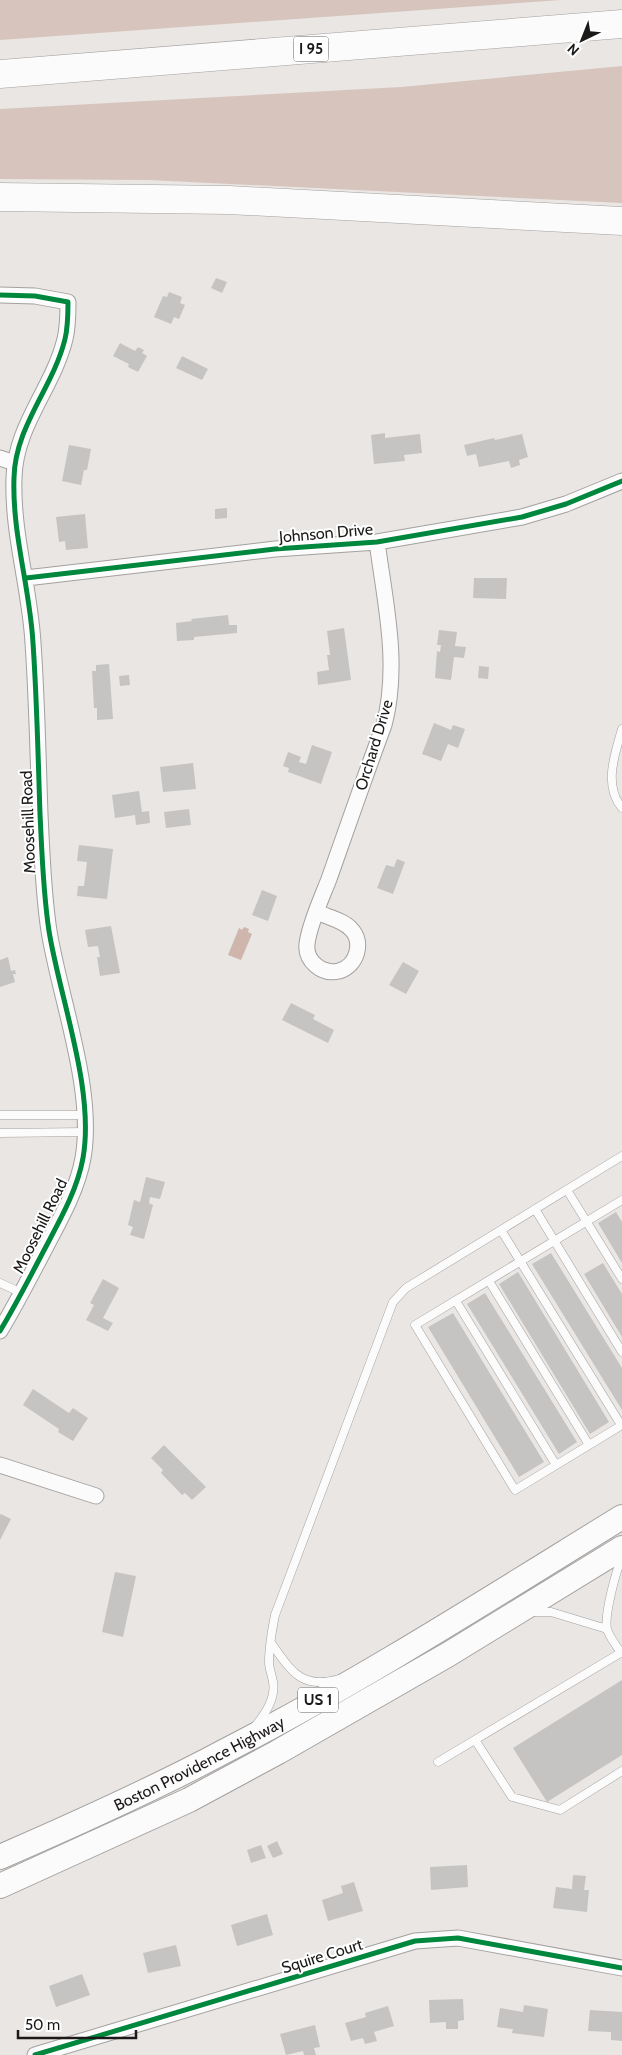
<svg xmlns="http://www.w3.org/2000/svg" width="622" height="2055" viewBox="0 0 622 2055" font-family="Cabin,sans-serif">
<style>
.forest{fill:#d7c4bc}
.water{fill:#ceb6ad}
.building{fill:#c6c4c2}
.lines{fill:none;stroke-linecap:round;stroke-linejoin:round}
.service-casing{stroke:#a3a19f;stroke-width:9}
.minor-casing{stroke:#a3a19f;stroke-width:17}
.primary-casing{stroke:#a3a19f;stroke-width:26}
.motorway-casing{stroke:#a3a19f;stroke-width:29}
.service{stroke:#fcfbfb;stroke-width:8}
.minor{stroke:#fcfbfb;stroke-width:15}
.primary{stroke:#fcfbfb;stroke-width:24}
.motorway{stroke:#fcfbfb;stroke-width:28}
.cycleway-casing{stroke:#fff;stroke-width:8}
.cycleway{stroke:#00873e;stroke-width:5}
.labels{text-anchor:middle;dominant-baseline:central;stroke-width:4;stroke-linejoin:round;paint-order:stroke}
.shield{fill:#fff;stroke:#605f5e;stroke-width:1}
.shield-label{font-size:15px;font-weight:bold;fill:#1c1a19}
.street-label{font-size:16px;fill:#1c1a19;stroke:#fff}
</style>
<rect width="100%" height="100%" fill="#e9e6e4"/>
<!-- forest -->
<path class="forest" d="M0 0H561L0 40Z
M622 66V203L149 180 0 179V109L401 87Z"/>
<!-- water -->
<path class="water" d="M244 927 249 929 248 932 252 934 241 960 228 955 239 928 242 930Z"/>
<!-- building -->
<path class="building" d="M216 278 227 282 222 293 211 288Z
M169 292 182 297 180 303 185 305 179 319 174 317 171 324 154 317 163 296 167 297Z
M120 343 135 351 138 347 144 350 142 353 147 356 138 372 128 367 129 364 113 356Z
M182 356 208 369 202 380 176 368Z
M385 433V438L420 434 422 453 404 455 405 461 374 464 371 435Z
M522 434 528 457 519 460 520 465 511 468 509 461 479 467 476 454 467 456 464 445 494 438 495 440Z
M69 445 91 449 87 470H84L81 485 62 481Z
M227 508V518L215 519V509Z
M85 514 88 548 66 550 65 541 59 542 56 517Z
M474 578H507L506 599 473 598Z
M228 615 229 625H237V633L194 637V640L177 641 176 623 192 621 191 619Z
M344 628 351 680 318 685 317 672 329 670 327 655H330L327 631Z
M439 630 457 632 455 646 466 647 464 658 454 657 451 680 435 678 437 651 440 652 441 645H437Z
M109 664 113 719 97 720V708H94L92 671H96V665Z
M479 666 489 667 488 679 478 678Z
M129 675 130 685 120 686 119 676Z
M434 723 451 730 453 725 465 729 458 748 448 744 441 761 422 754Z
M312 745 332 752 321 784 288 772 289 768 283 766 288 752 301 757 299 762 306 764Z
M193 763 196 789 163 792 160 767Z
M139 791 142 812 149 811 150 823 136 825 135 815 115 818 112 795Z
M189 809 191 825 166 828 164 812Z
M79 845 113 849 107 899 77 896 78 886H84L87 862 77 861Z
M397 859 405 862 393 894 377 888 386 865 394 867Z
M262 890 277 896 268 921 252 915Z
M111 926 120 973 100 976 97 957H100L98 946 88 947 85 930Z
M8 957 11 971 15 970 16 974H13L15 982 0 987V960Z
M403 962 419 971 406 994 389 985Z
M291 1003 315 1015 313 1019 334 1030 328 1043 282 1020Z
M146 1177 165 1182 160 1199 150 1197 149 1203 153 1205 144 1239 130 1235 133 1227 128 1225 134 1200 140 1202Z
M616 1212 622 1222V1263L598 1223Z
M551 1253 622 1368V1410L532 1264Z
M603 1263 622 1294V1337L584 1274Z
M518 1272 609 1422 590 1434 499 1284Z
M103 1279 119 1288 103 1318 113 1323 108 1331 86 1320 94 1305 90 1303Z
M485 1293 577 1442 559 1454 467 1304Z
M453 1313 544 1462 519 1477 428 1327Z
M33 1389 69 1413 73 1408 88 1418 73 1441 58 1432 59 1429 23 1405Z
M164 1445 206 1487 192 1500 185 1493 182 1495 161 1473 163 1470 151 1458Z
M1 1514 11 1519 0 1540V1515Z
M115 1572 136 1576 123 1637 102 1632Z
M622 1680V1755L547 1802 513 1748Z
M277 1841 283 1854 273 1858 267 1846Z
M261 1845 266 1858 251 1863 247 1850Z
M467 1865 468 1887 431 1890 430 1867Z
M573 1875 586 1876 584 1890H589L587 1912 553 1908 556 1887 572 1889Z
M354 1882 363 1911 328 1921 322 1900 343 1893 341 1886Z
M267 1914 273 1935 237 1946 231 1925Z
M176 1945 181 1966 148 1973 143 1953Z
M82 1974 90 1995 56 2007 49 1986Z
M463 1999 464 2020 458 2021V2029H446V2022L430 2023 429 2000Z
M524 2005 548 2009 544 2037 512 2033 513 2029 497 2027 500 2008 523 2012Z
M388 2006 394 2026 374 2032 377 2041 365 2044 363 2038 351 2041 345 2023 366 2017 365 2013Z
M590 2010 622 2012V2041L611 2040V2032L588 2031Z
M315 2025 320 2047 314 2048 316 2055H304L303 2051 286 2055 280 2034Z"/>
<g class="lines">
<!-- service casing -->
<g class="service-casing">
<path id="service" d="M622 729C615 754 603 785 622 808
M0 1115H85
M0 1133 85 1132
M567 1190 622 1279
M622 1200 415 1325 515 1490 622 1425
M535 1209 622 1352
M501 1230 621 1425
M489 1281 589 1445
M0 1283 22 1293
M456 1301 556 1465
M532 1612H551L607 1629
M271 1643C291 1670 300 1690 339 1679
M621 1653C617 1646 609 1637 607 1629 604 1615 616 1571 622 1557
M256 1725C266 1713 276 1698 273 1682 272 1675 269 1669 269 1662 269 1647 272 1630 275 1615L393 1302 406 1288 622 1156
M475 1740 512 1797 560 1810 622 1771
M438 1762 622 1652"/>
</g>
<!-- minor casing -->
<g class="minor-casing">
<path id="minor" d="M0 295 35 296 68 302C68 314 68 327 65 339 53 388 15 426 14 478 12 534 30 588 33 643 37 700 38 757 40 814 42 853 43 892 49 931 60 999 95 1090 83 1158 77 1192 57 1225 41 1256 28 1281 15 1306 0 1331
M0 458 15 463
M26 578 275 549 377 542 522 517 566 504 622 481
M317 912C327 917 343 920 351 929 364 942 357 966 339 971 322 975 305 961 307 944 309 925 322 897 329 879 347 828 365 776 384 725 400 665 385 602 377 542
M0 1465 96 1496
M35 2055 415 1941 458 1938 622 1968"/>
</g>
<!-- primary casing -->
<g class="primary-casing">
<g id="primary">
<path id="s1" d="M0 1857C76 1824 152 1790 225 1751 361 1681 492 1597 622 1517"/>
<path d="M0 1886 189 1800 278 1752 449 1654 622 1548"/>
</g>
</g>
<!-- motorway casing -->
<g class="motorway-casing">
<path id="motorway" d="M0 74 622 24
M0 197 229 200 622 221"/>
</g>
<!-- service -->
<use href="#service" class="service"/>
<!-- minor -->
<use href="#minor" class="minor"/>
<!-- primary -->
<use href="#primary" class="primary"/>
<!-- motorway -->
<use href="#motorway" class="motorway"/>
<!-- cycleway casing -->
<g class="cycleway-casing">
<path id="cycleway" d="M0 295 35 296 68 302C68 314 68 327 65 339 53 388 15 426 14 478 12 534 30 588 33 643 37 700 38 757 40 814 42 853 43 892 49 931 60 999 95 1090 83 1158 77 1192 57 1225 41 1256 28 1281 15 1306 0 1331
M26 578 275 549 377 542 522 517 566 504 622 481
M35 2055 415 1941 458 1938 622 1968"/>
</g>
<!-- cycleway -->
<use href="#cycleway" class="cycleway"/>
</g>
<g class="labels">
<!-- shield labels -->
<g class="shield">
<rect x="293.5" y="36.5" width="35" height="25" rx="4"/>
<rect x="298" y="1687.5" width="40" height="25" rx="4"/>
</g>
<g class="shield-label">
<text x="311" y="49">I 95</text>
<text x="318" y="1700">US 1</text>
</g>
<!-- street labels -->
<g class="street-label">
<text transform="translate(326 533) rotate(-5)">Johnson Drive</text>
<text transform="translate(374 745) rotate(-73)">Orchard Drive</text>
<text transform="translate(28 822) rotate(-92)">Moosehill Road</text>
<text transform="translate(40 1226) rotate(-64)">Moosehill Road</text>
<text stroke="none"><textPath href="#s1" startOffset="220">Boston Providence Highway</textPath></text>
<text transform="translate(322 1956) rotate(-17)">Squire Court</text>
</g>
</g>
<!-- north arrow -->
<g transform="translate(582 40) rotate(223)" stroke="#ffffff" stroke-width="4" paint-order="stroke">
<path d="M0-4L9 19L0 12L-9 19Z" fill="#1c1a19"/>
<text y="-8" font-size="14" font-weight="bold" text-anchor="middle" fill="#1c1a19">N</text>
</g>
<!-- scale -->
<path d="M18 2030v8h118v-8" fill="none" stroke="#1c1a19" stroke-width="2.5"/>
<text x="25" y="2030" font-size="15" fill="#1c1a19" stroke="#ffffff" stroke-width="4" paint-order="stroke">50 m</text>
</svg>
